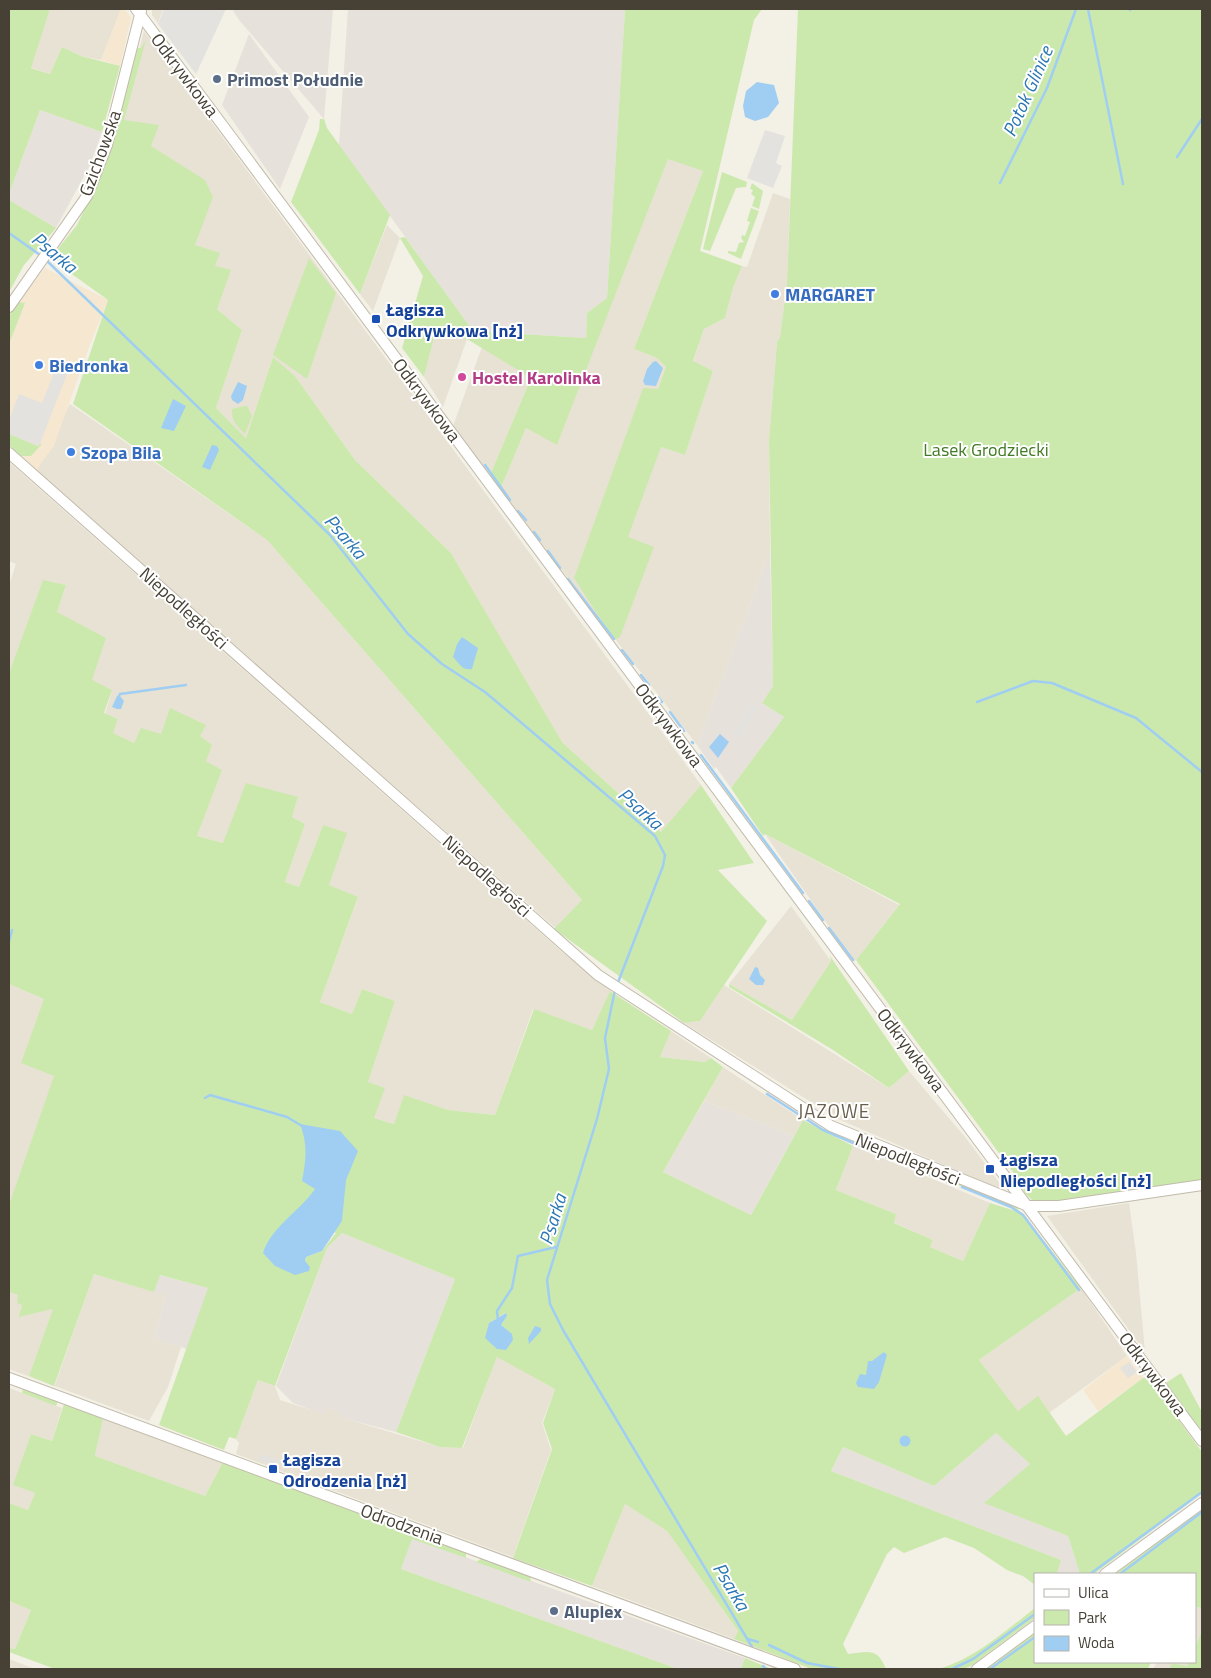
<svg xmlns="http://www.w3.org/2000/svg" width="1211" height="1678" viewBox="0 0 1211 1678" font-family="'Titillium Web',sans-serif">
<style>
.residential{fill:#e8e2d4}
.commercial{fill:#f6e7d0}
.industrial{fill:#e6e1db}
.green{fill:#cce9ad;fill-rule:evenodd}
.parking{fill:#e4e2de}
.water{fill:#a0cef2}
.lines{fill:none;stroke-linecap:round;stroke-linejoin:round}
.stream{stroke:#a0cef2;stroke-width:2.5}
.minor-casing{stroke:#c2bbab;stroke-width:12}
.minor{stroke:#fff;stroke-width:10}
.service-dot{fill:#5c6f8a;stroke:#fff;stroke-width:2}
.shop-dot{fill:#3f7fe0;stroke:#fff;stroke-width:2}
.transit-dot{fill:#1a4fb4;stroke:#fff;stroke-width:2}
.hotel-dot{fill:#d1479c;stroke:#fff;stroke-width:2}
.labels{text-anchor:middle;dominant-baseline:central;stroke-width:4;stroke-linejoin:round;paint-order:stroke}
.street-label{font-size:18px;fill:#464035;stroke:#fff}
.service-label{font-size:18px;font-weight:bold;fill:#4e5e75;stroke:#fff;text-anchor:start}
.shop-label{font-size:18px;font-weight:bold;fill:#366cbe;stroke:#fff;text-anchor:start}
.transit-label{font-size:18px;font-weight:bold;fill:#164399;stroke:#fff;text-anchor:start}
.hotel-label{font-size:18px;font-weight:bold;fill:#b23c85;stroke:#fff;text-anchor:start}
.park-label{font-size:18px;fill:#437a26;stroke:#fff}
.water-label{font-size:19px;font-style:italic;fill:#2b76b5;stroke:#fff}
.neighbourhood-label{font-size:19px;letter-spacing:1px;fill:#695f4c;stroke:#fff}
</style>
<rect width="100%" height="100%" fill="#f3f0e6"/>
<!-- residential -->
<path class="residential" d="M50 9H121L101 60 81 56 62 47 50 74 30 67Z
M152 9H163L158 23 152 15Z
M144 31 701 785 676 819 661 832 560 740 451 553 355 460 295 376 273 357 246 438 216 408 242 330 190 286 114 148Z
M668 158 703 171 634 349 657 358 666 367 658 389H643L626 435 685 455 713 371 693 362 704 329 725 318 733 288 742 266 747 267 773 193 790 199 787 282 780 337 777 342 769 440 770 551 697 745 500 490 526 428 557 444Z
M387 225 400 238 373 311 360 294Z
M435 334 467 339 443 407 424 377Z
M482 347 531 378 490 475 453 426Z
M70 404 267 540 582 900 560 932 37 472V466Z
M9 462 561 951 611 990 592 1030 533 1009 495 1115 448 1110 404 1096 394 1124 374 1118 368 1082 395 1001 362 989 352 1014 320 1002 358 898 329 885 323 825 299 887 285 882 305 824 292 817 298 797 223 843 197 836 221 770 161 734 134 743 112 733 118 719 105 714 112 690 92 681 57 612 66 585 43 581 9 673V585L16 564 9 561Z
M765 834 899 905 856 960 853 961Z
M791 906 831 961 792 1020 729 984Z
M9 984 44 999 55 1075 9 1208Z
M724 985 889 1088 909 1071 965 1137 1001 1185 998 1187 988 1184 838 1119 684 1023 700 1021Z
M671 1031 711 1058 705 1062 660 1057Z
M723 1067 803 1120 794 1136 704 1101Z
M853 1146 990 1203 963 1261 930 1247 933 1240 893 1222 896 1214 836 1190Z
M1129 1203 1136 1253 1145 1352 1047 1216Z
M94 1274 166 1295 154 1339 181 1347 168 1387 149 1421 9 1369V1292L18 1295 22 1304 18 1316 54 1308 29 1376 55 1385Z
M1081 1288 1127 1356 1049 1413 1038 1397 1018 1411 979 1360Z
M497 1356 555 1389 542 1423 551 1450 513 1557 236 1454 239 1443 236 1439 258 1380 275 1386 280 1400 324 1414 328 1407 341 1413 340 1417 440 1447 463 1448Z
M9 1388 62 1408 52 1441 31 1434 14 1485 35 1493 28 1510 9 1503Z
M103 1416 223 1462 205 1496 95 1456Z
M625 1504 667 1531 738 1631 734 1639 592 1586Z
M9 1601 31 1610 15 1649 9 1648Z
M1195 1607 1202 1608V1630L1195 1648Z
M9 1659 35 1669H9Z
M1157 1662H1189L1187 1666 1172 1663 1169 1669H1153Z"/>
<!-- commercial -->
<path class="commercial" d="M121 9H125L131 18 120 66 101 60Z
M45 268 108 300 89 347 54 446 39 466 38 471 9 444V315Z
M1127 1356 1143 1378 1098 1411 1083 1390Z"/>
<!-- industrial -->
<path class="industrial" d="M232 9H333L324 119 239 20Z
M348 9H625L607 298 587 313 586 338 473 331 339 145Z
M249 34 309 117 280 189 222 105Z
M40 110 102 132 90 165 56 228 9 200V194Z
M770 551 773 686 762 703 784 717 731 788 716 767 714 769 697 745Z
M704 1101 794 1136 751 1215 663 1172Z
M342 1233 455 1279 396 1432 339 1417 340 1413 328 1407 325 1415 293 1403 276 1386 327 1248Z
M159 1275 209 1288 187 1349 154 1339 166 1295 154 1292Z
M996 1433 1030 1464 985 1503 1068 1536 1080 1574H1057L1061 1560 831 1471 843 1447 934 1486Z
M412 1538 745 1658 741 1669H678L401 1569Z"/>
<!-- green -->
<path class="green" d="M9 9H50L31 68 50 74 62 47 81 56 120 66 102 132 40 110 9 194Z
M625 9H762L754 20 700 251 742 266 733 288 725 318 704 329 693 361 713 371 685 455 661 447 628 537 654 547 620 637 614 640 574 578 643 388 658 389 666 367 657 358 634 349 703 171 668 159 557 445 526 428 500 490 490 475 531 378 467 339 435 334 424 377 402 348 423 276 400 238 405 237 473 331 586 338 587 313 607 298Z
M798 9H1202V1181L1054 1202 1033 1201 1025 1193 1016 1176 856 960 900 904 765 834 763 836 731 788 784 717 762 703 773 686 769 440 777 342 780 337 787 282Z
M146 40 124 120 159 125 151 146 205 180 213 197 195 245 220 253 215 266 231 270 217 309 242 330 216 408 246 438 273 357 295 376 355 460 451 553 562 742 661 832 701 785 754 863 718 870 767 921 700 1021 684 1023 554 929 582 900 267 540 73 404 108 300 69 272 52 256 77 225 105 167 137 48H141Z
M320 119H324L327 128 390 215 360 294 291 202 319 130Z
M722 172 747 182 746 187 736 188 710 251 703 249Z
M752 183 763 191 759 209 752 206 755 197 751 194 753 190 750 189Z
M9 200 56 228 24 265 9 292Z
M751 208 759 211 741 259 728 253V251L736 252 739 243 744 242 741 238 742 235 745 236 750 222 747 221Z
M309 258 336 293 307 379 273 355Z
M18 302 25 303 9 344V316Z
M244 406H247L252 416 245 434C237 426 231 421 232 409Z
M9 434 38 446 40 442 41 445 31 456H21L9 445Z
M43 580 66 585 57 612 106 638 92 680 112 690 104 713 118 719 113 733 134 743 141 728 161 734 170 708 206 725 200 736 212 745 206 761 222 770 197 836 223 843 246 783 298 797 292 817 305 824 285 882 299 887 323 825 347 833 329 885 358 897 320 1002 352 1014 362 989 395 1001 368 1082 385 1088 374 1118 394 1124 404 1095 448 1110 495 1115 534 1009 592 1030 610 991 671 1031 660 1057 705 1062 711 1058 723 1067 663 1172 751 1215 803 1120 853 1146 836 1190 896 1214 894 1223 933 1240 930 1247 963 1261 990 1203 1022 1213 1081 1288 979 1360 1018 1411 1038 1396 1066 1436 1143 1378H1148L1202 1452V1493L1094 1574H1080L1068 1536 984 1503 1030 1464 996 1433 934 1486 843 1447 831 1471 1061 1560 1057 1574H1035V1585L1023 1576 1007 1570 974 1548 945 1537 904 1553 894 1547 887 1554 843 1644 848 1654C869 1652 877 1647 886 1669L809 1668 734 1639 738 1631 667 1531 625 1504 592 1586 513 1558 552 1449 543 1423 555 1389 497 1357 462 1448 440 1447 396 1432 455 1279 342 1233 327 1248 275 1386 258 1380 236 1439 229 1437 224 1450 159 1425 208 1288 160 1275 154 1292 94 1274 54 1386 29 1376 53 1309 18 1317 22 1305 17 1303 18 1295 9 1292V1205L54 1076 21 1063 44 999 9 984V673ZM291 1218 336 1233 322 1251 306 1257 305 1261 278 1229ZM505 1313 507 1316 501 1325 509 1332 488 1331 489 1323Z
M830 956 909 1071 889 1088 833 1050 729 987V984L792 1020 831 961Z
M959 1183 1019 1208 1018 1210 958 1185Z
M1181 1373 1202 1412V1432L1166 1383Z
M23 1388 58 1401 56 1406 22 1393Z
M64 1404 103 1418 95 1456 205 1496 223 1462 466 1552V1558L412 1539 401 1569 678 1669H55L9 1652V1648L15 1649 31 1610 9 1601V1503L28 1510 35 1493 13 1485 31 1434 52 1441Z
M1202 1509V1608L1195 1607V1574H1115Z
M482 1558 530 1575 531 1582 476 1562Z
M1035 1608V1618L971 1666 963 1669H939C976 1658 1005 1631 1035 1608Z
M1202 1630V1669H1169L1172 1663 1187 1666 1189 1662H1195V1648Z
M1035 1633V1662H1151L1148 1669H986Z
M745 1658 771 1669H741Z"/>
<!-- parking -->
<path class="parking" d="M164 9H226L196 74 158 24Z
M765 130 785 136 776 163 782 166 773 188 747 178Z
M57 365 69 369 39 446 9 434V420L19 394 42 403Z
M751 704 758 708 740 737 733 733Z
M1129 1362 1137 1372 1128 1378 1120 1368Z
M261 1454 280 1461 277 1467 259 1460Z"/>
<!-- water -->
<path class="water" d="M757 82 774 85 779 103 768 117 755 121 745 117 743 106 746 91Z
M656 361 663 368 656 386 645 385 643 381 647 369 653 362Z
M238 382 247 386 243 400 238 404 232 400 231 396Z
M173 399 186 406 174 431 161 428Z
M212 445 217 446 219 450 210 470 202 467Z
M462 637 478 648 472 669C462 671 459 663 453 657L457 644Z
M117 696H120L124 701 121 709H117L112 707Z
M720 734 729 742 718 758 709 747Z
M755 967 758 968 760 975 765 980 763 985H756L749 979Z
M300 1124 340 1131 358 1151 346 1180 342 1221 322 1251 306 1257 305 1261 310 1267 309 1271 295 1275 275 1266 263 1253C271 1227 300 1211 315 1189L302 1181C306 1159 308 1145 300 1124Z
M506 1313 507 1316 501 1325 512 1334 513 1340 506 1350 497 1349 485 1338 489 1323Z
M535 1326 541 1328V1331L529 1344 528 1338Z
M884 1352 887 1355 879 1382 874 1389 858 1387 856 1383 860 1374 866 1375 868 1361H872Z
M899.5 1441a5.5 5.5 0 1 1 11 0a5.5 5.5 0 1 1-11 0Z"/>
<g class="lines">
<!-- stream -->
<path class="stream" d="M1088 9 1123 184
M1130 10 1131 9
M1177 157 1202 119
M1000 183 1047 88 1076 9
M9 233 40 255
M45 259 330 535 408 634 442 664 485 692 655 836 665 855 663 866 617 985
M485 465 510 500
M518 511 526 520
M534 532 540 540
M548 551 560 568
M568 579 614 639
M622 650 633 664
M641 675 649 685
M119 696 120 694 186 685
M658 697 662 702
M977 702 1033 681 1052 683 1136 718 1202 772
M670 712 684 731
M692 742 693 743
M701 755 803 893
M809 901 823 920
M829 928 853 960
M9 942 12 930
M615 990 605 1038 609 1069 597 1119 547 1280 550 1304 563 1330 752 1647
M767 1094 823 1130 886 1157
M205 1098 210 1095 287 1117 302 1126
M898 1162 949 1182
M962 1187 1011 1207 1023 1215 1079 1290
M498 1320 497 1311 512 1288 518 1256 556 1247
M1090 1574 1202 1492
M1120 1574 1202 1512
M748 1639 758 1642
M769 1645 807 1663 839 1669
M763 1666 766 1669
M952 1669 973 1659 1035 1614
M990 1669 1035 1637"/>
<!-- minor casing -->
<g class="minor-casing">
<path id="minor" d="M136 9 1202 1441
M9 307 87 196 107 145 141 11
M9 453 598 975 831 1126 1028 1206H1059L1202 1185
M9 1378 795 1669
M1105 1574 1202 1503
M977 1669 1035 1626"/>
</g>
<!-- minor -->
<use href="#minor" class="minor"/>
</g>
<!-- markers -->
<g class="service-dot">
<circle cx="217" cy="79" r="5"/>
<circle cx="554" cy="1611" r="5"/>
</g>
<g class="shop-dot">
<circle cx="775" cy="294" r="5"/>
<circle cx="39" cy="365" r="5"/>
<circle cx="71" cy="452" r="5"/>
</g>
<g class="transit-dot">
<rect x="371" y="314" width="10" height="10" rx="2.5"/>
<rect x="985" y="1164" width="10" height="10" rx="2.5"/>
<rect x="268" y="1464" width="10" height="10" rx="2.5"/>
</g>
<circle class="hotel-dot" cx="462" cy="377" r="5"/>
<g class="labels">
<!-- street labels -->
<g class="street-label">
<text transform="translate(185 75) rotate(53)">Odkrywkowa</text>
<text transform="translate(100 153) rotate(-70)">Gzichowska</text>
<text transform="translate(427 400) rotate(53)">Odkrywkowa</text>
<text transform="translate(184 608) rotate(42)">Niepodległości</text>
<text transform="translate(669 725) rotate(53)">Odkrywkowa</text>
<text transform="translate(487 876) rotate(42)">Niepodległości</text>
<text transform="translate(911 1050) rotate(53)">Odkrywkowa</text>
<text transform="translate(908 1159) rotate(22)">Niepodległości</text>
<text transform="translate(1153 1374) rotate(53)">Odkrywkowa</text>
<text transform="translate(402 1524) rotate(20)">Odrodzenia</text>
</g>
<!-- service labels -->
<g class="service-label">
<text x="227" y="79">Primost Południe</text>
<text x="564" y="1611">Aluplex</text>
</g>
<!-- shop labels -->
<g class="shop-label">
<text x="785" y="294">MARGARET</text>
<text x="49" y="365">Biedronka</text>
<text x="81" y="452">Szopa Bila</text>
</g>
<!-- transit labels -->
<g class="transit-label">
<text x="386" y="309">Łagisza<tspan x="386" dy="21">Odkrywkowa [nż]</tspan></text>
<text x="1000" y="1159">Łagisza<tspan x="1000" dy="21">Niepodległości [nż]</tspan></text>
<text x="283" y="1459">Łagisza<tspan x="283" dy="21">Odrodzenia [nż]</tspan></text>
</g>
<!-- hotel labels -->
<g class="hotel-label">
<text x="472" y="377">Hostel Karolinka</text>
</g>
<!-- park labels -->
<g class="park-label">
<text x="986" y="449">Lasek Grodziecki</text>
</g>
<!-- water labels -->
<g class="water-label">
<text transform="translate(1027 91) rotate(-66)">Potok Glinice</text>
<text transform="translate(55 252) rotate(40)">Psarka</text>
<text transform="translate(346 536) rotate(49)">Psarka</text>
<text transform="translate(641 808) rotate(42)">Psarka</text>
<text transform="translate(552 1219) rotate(-73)">Psarka</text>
<text transform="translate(732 1586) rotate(59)">Psarka</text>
</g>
<!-- neighbourhood labels -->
<g class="neighbourhood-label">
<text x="834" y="1110">JAZOWE</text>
</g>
</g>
<!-- border -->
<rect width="1211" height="1678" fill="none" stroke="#464035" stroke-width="20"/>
<!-- legend -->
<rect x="1034" y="1573" width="162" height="90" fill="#ffffff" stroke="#b5b3ae"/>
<rect x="1044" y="1589" width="25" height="8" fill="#ffffff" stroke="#b5b3ae"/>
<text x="1078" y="1598" font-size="15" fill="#464035">Ulica</text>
<rect x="1044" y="1610" width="25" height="15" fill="#cce9ad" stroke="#b5b3ae"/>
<text x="1078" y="1623" font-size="15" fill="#464035">Park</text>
<rect x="1044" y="1636" width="25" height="15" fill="#a0cef2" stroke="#b5b3ae"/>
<text x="1078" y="1648" font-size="15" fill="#464035">Woda</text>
</svg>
